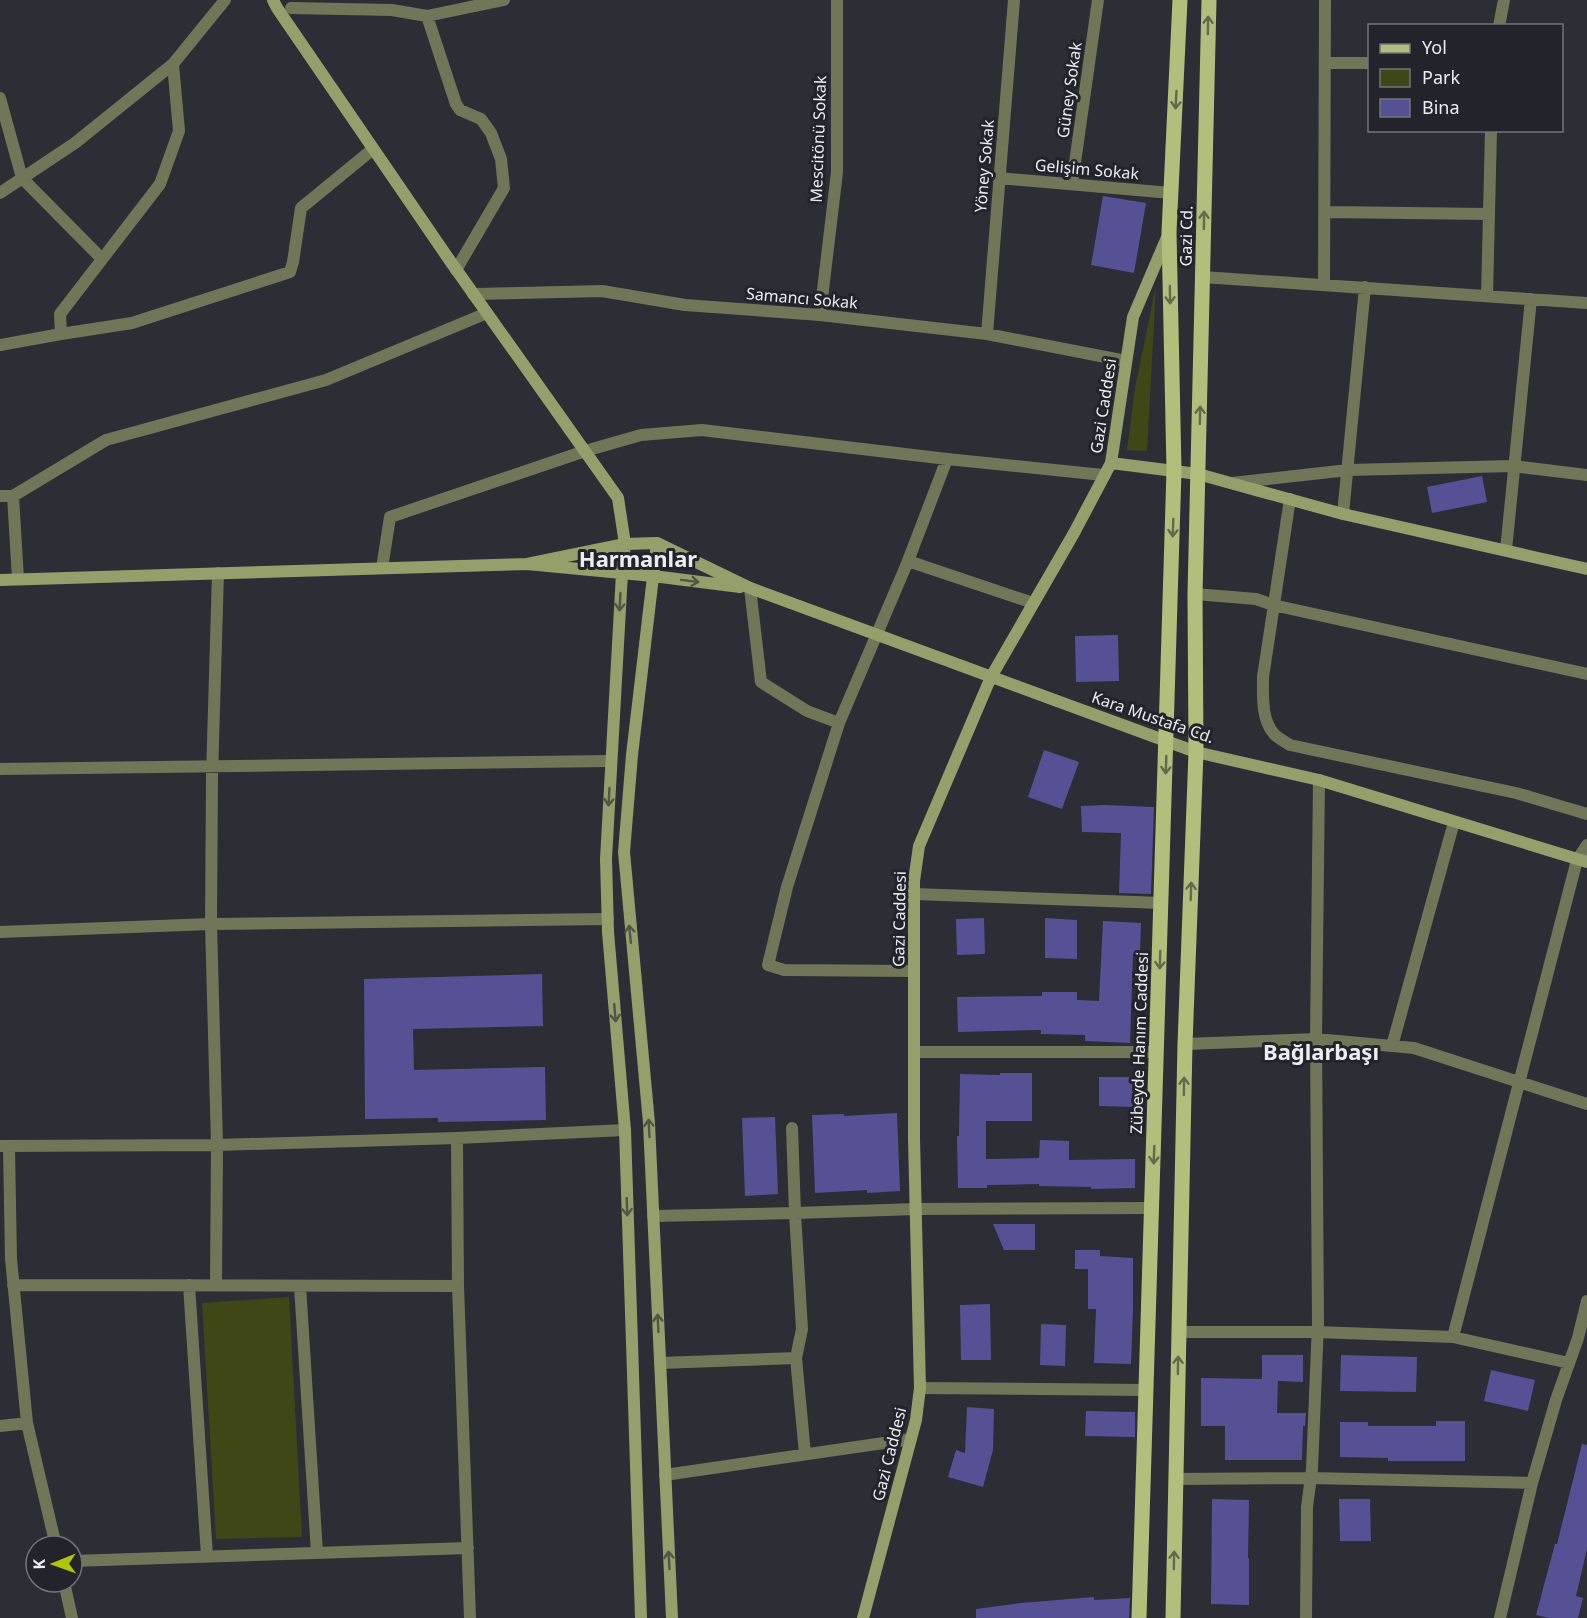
<svg xmlns="http://www.w3.org/2000/svg" width="1587" height="1618" viewBox="0 0 1587 1618" font-family="'Noto Sans',sans-serif">
<style>
.green{fill:#3f4717}
.building{fill:#555194}
.lines{fill:none;stroke-linecap:round;stroke-linejoin:round}
.street{stroke:#707657;stroke-width:12}
.secondary{stroke:#959f6c;stroke-width:12}
.primary{stroke:#b2bf7c;stroke-width:15}
.oneway{stroke:#63694f}
.oneway2{stroke:#515545}
.labels{text-anchor:middle;dominant-baseline:central;stroke-width:6;stroke-linejoin:round;paint-order:stroke}
.street-label{font-size:16px;fill:#ececf2;stroke:#23232b}
.district-label{font-size:22px;font-weight:bold;fill:#ececf2;stroke:#23232b}
</style>
<rect width="100%" height="100%" fill="#2d2d36"/>
<!-- green -->
<path class="green" d="M1156 286 1147 451 1127 450 1135 388Z
M289 1297 302 1537 216 1539 202 1303Z"/>
<!-- building -->
<path class="building" d="M1103 196 1146 203 1134 273 1091 265Z
M1482 476 1487 502 1432 513 1427 487Z
M1118 635 1119 681 1076 682 1075 636Z
M1044 750 1079 762 1062 809 1028 797Z
M1105 805 1154 807 1151 894 1119 893 1121 833 1082 832 1081 806Z
M984 918 985 954 957 955 956 919Z
M1045 918 1077 920V959L1045 958Z
M1103 921 1141 923 1140 954H1133L1130 1043 1085 1041V1035L1041 1034V1030L958 1032 957 997 1042 996V992H1077V1000L1099 1001Z
M542 974 543 1026 413 1029 414 1070 545 1067 546 1120 438 1122V1118L365 1119 364 979Z
M1000 1073H1032V1121H986V1159L1039 1158 1040 1140 1069 1141V1160L1135 1159V1188L1091 1189V1187L1039 1186V1184L987 1185V1188H958L957 1136H959L960 1074 1000 1075Z
M1099 1077H1139L1138 1107 1099 1106Z
M897 1113 900 1191 867 1193V1190L815 1193 812 1115 844 1114V1116Z
M775 1117 778 1194 745 1196 742 1118Z
M993 1224H1035V1250H1004Z
M1075 1250H1100V1256L1133 1258V1309L1131 1364 1094 1363 1096 1309H1088V1269H1075Z
M990 1304 991 1360H961L960 1305Z
M1041 1324 1066 1325 1065 1366 1040 1365Z
M1262 1355H1303V1382L1278 1381 1277 1413H1306L1305 1426H1303L1302 1460H1225V1426H1201V1378L1262 1379Z
M1341 1355 1417 1357 1416 1392 1340 1391Z
M1491 1370 1535 1380 1528 1411 1484 1401Z
M967 1407 994 1409 993 1450 983 1487 948 1477 956 1450 965 1453Z
M1086 1411 1135 1412V1437L1085 1436Z
M1436 1421H1465V1461H1388V1458L1340 1457V1422H1368V1426H1436Z
M1582 1444 1587 1445V1549L1576 1596 1583 1598 1578 1618H1549L1536 1615 1555 1544H1557Z
M1212 1499 1249 1500 1248 1558H1249V1605L1211 1604Z
M1339 1499H1370L1371 1541H1340Z
M1094 1597V1600L1130 1598 1129 1618H976V1609L1021 1603Z"/>
<g class="lines">
<!-- street -->
<path class="street" d="M291 8 392 10 427 16 504 0
M427 16 456 104 460 110 481 119 491 133 501 159 504 188 456 270
M1499 26 1504 0
M1325 63H1370
M0 98 22 178 102 259
M999 178 1171 193
M1072 184 1098 0
M0 193 75 143 173 64 225 0
M1325 212 1489 214
M1203 277 1587 303
M1324 284 1325 0
M473 294 602 291 685 305 820 315 987 334 1126 361
M1487 296 1491 130
M820 315 837 172V0
M61 334 60 314 160 184 179 131 173 64
M987 334 1014 0
M0 345 61 334 132 323 290 272 293 262 301 208 373 149
M1232 483 1348 470 1513 466 1587 475
M0 496H13L106 440 326 380 487 313
M13 496 18 579
M1290 499 1263 677C1263 695 1261 719 1274 734 1278 738 1285 742 1290 745L1516 793 1587 814
M1343 514 1365 287
M1506 550 1531 299
M908 561 1033 603
M382 568 390 517 585 451 641 435 702 430 947 459 1103 475
M750 588 761 682 807 711 839 723
M1195 594 1256 599 1273 605 1587 674
M0 769 610 761
M914 894 1162 903
M0 932 211 924 608 919
M914 971 784 970 768 965 787 887 839 723 908 561 947 459
M1185 1044 1316 1039 1414 1048 1587 1104
M1392 1046 1454 822
M914 1052H1157
M792 1128 795 1213 802 1329 796 1358 805 1454
M457 1138 458 1286 470 1618
M0 1146 217 1145 457 1138 625 1130
M9 1147 11 1259 27 1423 56 1546
M653 1216 795 1213 916 1209 1152 1208
M13 1285 458 1286
M189 1285 207 1556
M216 1285 217 1145 211 924 212 777 218 573
M300 1286 317 1553
M1179 1332H1317L1453 1337 1569 1363
M1453 1337 1577 860 1587 845
M660 1363 796 1358
M920 1388 1146 1390
M0 1426 27 1423
M665 1475 911 1439
M1175 1479 1311 1478 1532 1483
M72 1561 468 1548
M64 1582 72 1618
M1306 1618 1307 1507 1312 1469 1318 1323 1316 1039 1319 780
M1500 1618 1532 1483 1556 1400 1578 1338 1587 1301"/>
<!-- secondary -->
<path class="secondary" d="M273 0 277 8 448 258 618 498 625 544 622 573 606 859 608 932 625 1130 641 1618
M1111 463 1198 474 1343 514 1587 569
M657 543 632 755 624 852 649 1123 672 1618
M527 564 625 544 657 543 750 588 1196 752 1319 780 1587 862
M0 580 527 564 653 576 740 587
M863 1618 916 1420 920 1388 914 1139V881L919 846 991 677 1074 533 1111 463 1133 317 1168 235"/>
<!-- primary -->
<path class="primary" d="M1139 1618 1174 470 1169 232 1180 0
M1173 1618 1185 1044 1196 752 1195 594 1209 0"/>
</g>
<!-- one-way arrows -->
<defs><path id="oneway-shaft" d="M-6 0H5M1.5-3L5.5 0L1.5 3" fill="none" stroke-width="1.6" stroke-linecap="round" stroke-linejoin="round" transform="scale(1.5)"/></defs>
<g class="oneway">
<use href="#oneway-shaft" transform="translate(1208 25) rotate(-89)"/>
<use href="#oneway-shaft" transform="translate(1176 100) rotate(93)"/>
<use href="#oneway-shaft" transform="translate(1204 220) rotate(-89)"/>
<use href="#oneway-shaft" transform="translate(1170 295) rotate(89)"/>
<use href="#oneway-shaft" transform="translate(1200 415) rotate(-89)"/>
<use href="#oneway-shaft" transform="translate(1173 528) rotate(92)"/>
<use href="#oneway-shaft" transform="translate(1166 765) rotate(92)"/>
<use href="#oneway-shaft" transform="translate(1191 891) rotate(-88)"/>
<use href="#oneway-shaft" transform="translate(1160 960) rotate(92)"/>
<use href="#oneway-shaft" transform="translate(1184 1086) rotate(-89)"/>
<use href="#oneway-shaft" transform="translate(1154 1155) rotate(92)"/>
<use href="#oneway-shaft" transform="translate(1178 1365) rotate(-89)"/>
<use href="#oneway-shaft" transform="translate(1174 1560) rotate(-89)"/>
</g>
<g class="oneway2">
<use href="#oneway-shaft" transform="translate(690 581) rotate(7)"/>
<use href="#oneway-shaft" transform="translate(620 602) rotate(93)"/>
<use href="#oneway-shaft" transform="translate(609 797) rotate(93)"/>
<use href="#oneway-shaft" transform="translate(630 934) rotate(-96)"/>
<use href="#oneway-shaft" transform="translate(615 1013) rotate(85)"/>
<use href="#oneway-shaft" transform="translate(649 1128) rotate(-93)"/>
<use href="#oneway-shaft" transform="translate(627 1207) rotate(88)"/>
<use href="#oneway-shaft" transform="translate(658 1323) rotate(-93)"/>
<use href="#oneway-shaft" transform="translate(669 1560) rotate(-93)"/>
</g>
<g class="labels">
<!-- street labels -->
<g class="street-label">
<text transform="translate(1069 90) rotate(-82)">Güney Sokak</text>
<text transform="translate(818 139) rotate(-88)">Mescitönü Sokak</text>
<text transform="translate(984 166) rotate(-85)">Yöney Sokak</text>
<text transform="translate(1087 169) rotate(5)">Gelişim Sokak</text>
<text transform="translate(1186 236) rotate(-89)">Gazi Cd.</text>
<text transform="translate(802 298) rotate(5)">Samancı Sokak</text>
<text transform="translate(1103 406) rotate(-81)">Gazi Caddesi</text>
<text transform="translate(1153 717) rotate(19)">Kara Mustafa Cd.</text>
<text transform="translate(899 919) rotate(-89)">Gazi Caddesi</text>
<text transform="translate(1139 1043) rotate(-88)">Zübeyde Hanım Caddesi</text>
<text transform="translate(889 1454) rotate(-76)">Gazi Caddesi</text>
</g>
<!-- district labels -->
<g class="district-label">
<text x="638" y="558">Harmanlar</text>
<text x="1321" y="1051">Bağlarbaşı</text>
</g>
</g>
<!-- legend -->
<rect x="1368" y="24" width="195" height="108" fill="#23232b" stroke="#73737b" stroke-width="1.5"/>
<rect x="1380" y="44" width="30" height="9" fill="#b2bf7c" stroke="#73737b" stroke-width="1.5"/>
<text x="1422" y="54" font-size="18" fill="#ececf2">Yol</text>
<rect x="1380" y="69" width="30" height="18" fill="#3f4717" stroke="#73737b" stroke-width="1.5"/>
<text x="1422" y="84" font-size="18" fill="#ececf2">Park</text>
<rect x="1380" y="99" width="30" height="18" fill="#555194" stroke="#73737b" stroke-width="1.5"/>
<text x="1422" y="114" font-size="18" fill="#ececf2">Bina</text>
<!-- north arrow -->
<g transform="translate(54 1564) rotate(269)"><circle r="28" fill="#23232b" stroke="#73737b" stroke-width="1.5"/>
<path d="M0-4.5L10 22L0 15L-10 22Z" fill="#afc505"/>
<text y="-9" font-size="16" font-weight="bold" text-anchor="middle" fill="#ececf2">K</text>
</g>
</svg>
